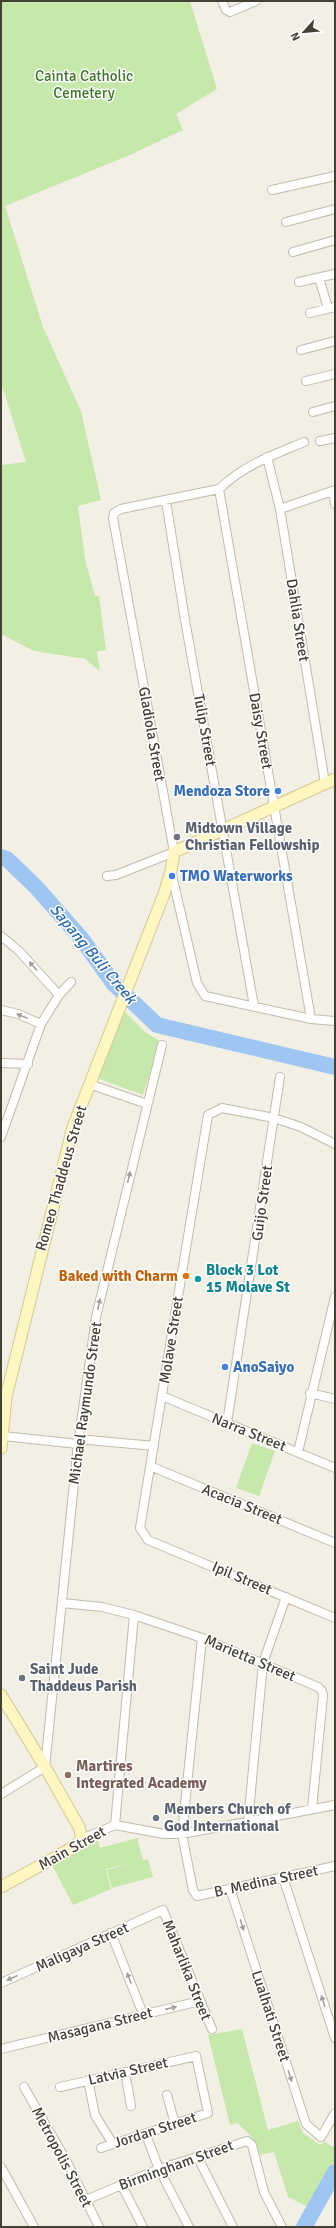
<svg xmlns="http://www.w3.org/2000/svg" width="336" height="2228" viewBox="0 0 336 2228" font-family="Signika,sans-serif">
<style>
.green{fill:#c6e8ab}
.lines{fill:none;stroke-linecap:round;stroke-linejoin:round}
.river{stroke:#9ec6f2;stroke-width:16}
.street-casing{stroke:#c1bba9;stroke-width:10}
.secondary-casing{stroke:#d4c992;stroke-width:13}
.street{stroke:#fff;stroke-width:8}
.secondary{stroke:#fff7c1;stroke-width:11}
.oneway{fill:#a2a09a}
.shop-dot{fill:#3f7fe0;stroke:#fff;stroke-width:1.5}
.worship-dot{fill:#6b7280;stroke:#fff;stroke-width:1.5}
.food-dot{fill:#e8710a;stroke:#fff;stroke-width:1.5}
.culture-dot{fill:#0f9aa8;stroke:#fff;stroke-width:1.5}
.education-dot{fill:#8d6e63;stroke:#fff;stroke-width:1.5}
.labels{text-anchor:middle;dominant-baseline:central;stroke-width:3;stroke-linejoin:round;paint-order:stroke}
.park-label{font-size:15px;fill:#3c7726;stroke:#fff}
.street-label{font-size:15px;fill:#454034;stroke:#fff}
.shop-label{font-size:15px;font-weight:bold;fill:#366cbe;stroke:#fff;text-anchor:start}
.worship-label{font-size:15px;font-weight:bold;fill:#5b616d;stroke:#fff;text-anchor:start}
.culture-label{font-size:15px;font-weight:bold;fill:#0d838f;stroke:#fff;text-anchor:start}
.food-label{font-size:15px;font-weight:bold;fill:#c56008;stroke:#fff;text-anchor:end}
.education-label{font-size:15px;font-weight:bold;fill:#785e54;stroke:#fff;text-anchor:start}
.water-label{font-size:16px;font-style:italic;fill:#2b6bb3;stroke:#fff}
</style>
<rect width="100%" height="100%" fill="#f2f0e4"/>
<!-- green -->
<path class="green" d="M1 1H190L217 89 176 114 183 130 130 155 5 206 43 327 81 411 101 500 78 506 85 559 95 596H99L106 650 97 652 100 671 85 659 34 651 1 634V465L26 462 1 382Z
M124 1011 145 1032 160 1041 143 1095 97 1078Z
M252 1443 275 1451 259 1496 236 1488Z
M137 1838 143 1860 148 1859 153 1877 112 1888 107 1870 129 1864 106 1869 102 1853 111 1889 73 1905 52 1865 98 1840 100 1848Z
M242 2029 268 2130 298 2121 303 2133 320 2145 325 2142 335 2148V2160L308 2207 288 2197 274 2152 260 2155C256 2138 250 2135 237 2123L230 2125 208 2035Z"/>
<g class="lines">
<!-- river -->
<path class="river" d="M1 857 7 859 36 887 81 938 114 984 157 1025 335 1067
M304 2227 335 2172"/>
<!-- street casing -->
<g class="street-casing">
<path id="street" d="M222 1 226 10 230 12 256 1
M272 190 335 176
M286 222 335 209
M293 252 335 240
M319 278 328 308
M299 282 335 274
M310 313 335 307
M301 350 335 341
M306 381 335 374
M313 412 335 406
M320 441 335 438
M267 457 280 509 325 783
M219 489 311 1019
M333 491 335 504
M166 501 185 620 254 1006
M280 509 335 490
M171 871 197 983 205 996 311 1019 335 1021
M107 876 116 875 174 852 113 518 114 513 121 509 219 489C244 465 273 455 304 442
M1 936 19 951 59 995
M1 1010 18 1014 41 1024
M1 1063 28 1064
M89 1084 147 1104
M1 1137 41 1024 59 995 71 982
M335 1144 301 1127 274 1118 222 1108 208 1115 140 1528 148 1540 335 1618
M310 1393 335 1399
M162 1396 335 1468
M227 1423 280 1077
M3 1436 78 1444
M78 1439 154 1446
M298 1452 335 1297
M150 1466 335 1543
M62 1603 102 1607 134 1615 202 1638 318 1687 322 1691 323 1696 312 1809
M202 1638 182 1834 193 1890 197 1896 335 1866
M1 1794 45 1767 78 1444 96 1317 162 1045
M248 1822 263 1663 286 1597
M115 1825 134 1615
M82 1839 115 1825 164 1834H182L335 1805
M283 1877 335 2038
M230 1888 306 2124 321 2137 335 2113
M111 1933 143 2014
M1 1983 163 1910 212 2029
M1 2049 200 2001
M125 2072 131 2106
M88 2080 95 2115 113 2144
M24 2087 67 2162 99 2227
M60 2087 196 2056 208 2113 101 2148
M167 2095 175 2124
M146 2135 159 2169 189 2227
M197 2156 233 2227
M1 2167 34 2227
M121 2184 143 2227
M86 2200 159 2169 247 2141 252 2145 264 2192 282 2227"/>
</g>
<!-- secondary casing -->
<g class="secondary-casing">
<path id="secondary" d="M1 1448 6 1397 73 1127 164 894 171 871 174 852 335 779
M1 1695 45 1767 79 1827 82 1839 74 1847 1 1887"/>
</g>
<!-- street -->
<use href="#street" class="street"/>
<!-- secondary -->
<use href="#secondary" class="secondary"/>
</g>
<!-- one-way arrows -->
<defs><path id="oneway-solid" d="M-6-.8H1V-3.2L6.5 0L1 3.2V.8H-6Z"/></defs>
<g class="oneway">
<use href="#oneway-solid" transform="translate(33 966) rotate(-132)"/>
<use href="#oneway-solid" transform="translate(22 1016) rotate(-159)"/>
<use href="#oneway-solid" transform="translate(129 1177) rotate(-76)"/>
<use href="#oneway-solid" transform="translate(99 1304) rotate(-78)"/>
<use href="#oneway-solid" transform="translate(242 1925) rotate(72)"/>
<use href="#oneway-solid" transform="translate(12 1978) rotate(156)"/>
<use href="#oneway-solid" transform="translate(129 1978) rotate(-111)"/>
<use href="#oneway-solid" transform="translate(323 2001) rotate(-108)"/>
<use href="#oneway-solid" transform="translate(171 2008) rotate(-13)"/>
<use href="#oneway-solid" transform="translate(290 2076) rotate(72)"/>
</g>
<!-- markers -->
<g class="shop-dot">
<circle cx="278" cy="791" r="4"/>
<circle cx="172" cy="876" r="4"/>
<circle cx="225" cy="1367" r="4"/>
</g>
<g class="worship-dot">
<circle cx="177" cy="837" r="4"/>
<circle cx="22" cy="1678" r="4"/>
<circle cx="156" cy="1818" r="4"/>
</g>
<circle class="food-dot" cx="186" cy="1276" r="4"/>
<circle class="culture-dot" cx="198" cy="1279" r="4"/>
<circle class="education-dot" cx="68" cy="1775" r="4"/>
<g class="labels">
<!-- park labels -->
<g class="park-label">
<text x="84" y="76">Cainta Catholic<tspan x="84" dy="17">Cemetery</tspan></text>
</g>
<!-- street labels -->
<g class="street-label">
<text transform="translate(298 620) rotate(81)">Dahlia Street</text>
<text transform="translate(205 730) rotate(80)">Tulip Street</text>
<text transform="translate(261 731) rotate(80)">Daisy Street</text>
<text transform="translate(152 734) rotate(80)">Gladiola Street</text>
<text transform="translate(61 1178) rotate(-74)">Romeo Thaddeus Street</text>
<text transform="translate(262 1203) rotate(-82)">Guijo Street</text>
<text transform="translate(171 1340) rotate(-81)">Molave Street</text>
<text transform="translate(85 1403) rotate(-82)">Michael Raymundo Street</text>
<text transform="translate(249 1432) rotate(22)">Narra Street</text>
<text transform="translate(242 1504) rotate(22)">Acacia Street</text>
<text transform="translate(242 1578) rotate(23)">Ipil Street</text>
<text transform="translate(250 1658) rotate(23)">Marietta Street</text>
<text transform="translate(72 1848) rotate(-29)">Main Street</text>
<text transform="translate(266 1881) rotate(-12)">B. Medina Street</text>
<text transform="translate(82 1947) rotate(-24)">Maligaya Street</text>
<text transform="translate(187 1970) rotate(68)">Maharlika Street</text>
<text transform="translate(271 2016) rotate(72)">Lualhati Street</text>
<text transform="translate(100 2025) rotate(-14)">Masagana Street</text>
<text transform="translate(128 2071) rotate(-13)">Latvia Street</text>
<text transform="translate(155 2130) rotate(-18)">Jordan Street</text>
<text transform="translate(62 2157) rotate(62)">Metropolis Street</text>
<text transform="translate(176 2165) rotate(-20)">Birmingham Street</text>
</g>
<!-- shop labels -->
<g class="shop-label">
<text x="270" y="791" text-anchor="end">Mendoza Store</text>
<text x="180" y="876">TMO Waterworks</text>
<text x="233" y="1367">AnoSaiyo</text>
</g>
<!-- worship labels -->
<g class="worship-label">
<text x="185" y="828">Midtown Village<tspan x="185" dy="17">Christian Fellowship</tspan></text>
<text x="30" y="1669">Saint Jude<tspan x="30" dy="17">Thaddeus Parish</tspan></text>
<text x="164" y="1809">Members Church of<tspan x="164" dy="17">God International</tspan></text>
</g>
<!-- culture labels -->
<g class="culture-label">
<text x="206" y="1270">Block 3 Lot<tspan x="206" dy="17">15 Molave St</tspan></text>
</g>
<!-- food labels -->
<g class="food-label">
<text x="178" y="1276">Baked with Charm</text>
</g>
<!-- education labels -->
<g class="education-label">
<text x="76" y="1766">Martires<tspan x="76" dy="17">Integrated Academy</tspan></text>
</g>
<!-- water labels -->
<g class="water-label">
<text transform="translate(93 954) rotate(50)">Sapang Buli Creek</text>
</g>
</g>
<!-- border -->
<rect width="336" height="2228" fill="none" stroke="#454034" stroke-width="4"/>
<!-- north arrow -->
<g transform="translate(304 32) rotate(243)" stroke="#ffffff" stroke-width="3" paint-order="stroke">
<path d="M0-3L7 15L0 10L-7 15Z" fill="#454034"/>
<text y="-6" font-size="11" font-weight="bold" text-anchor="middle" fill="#454034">N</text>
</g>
</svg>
